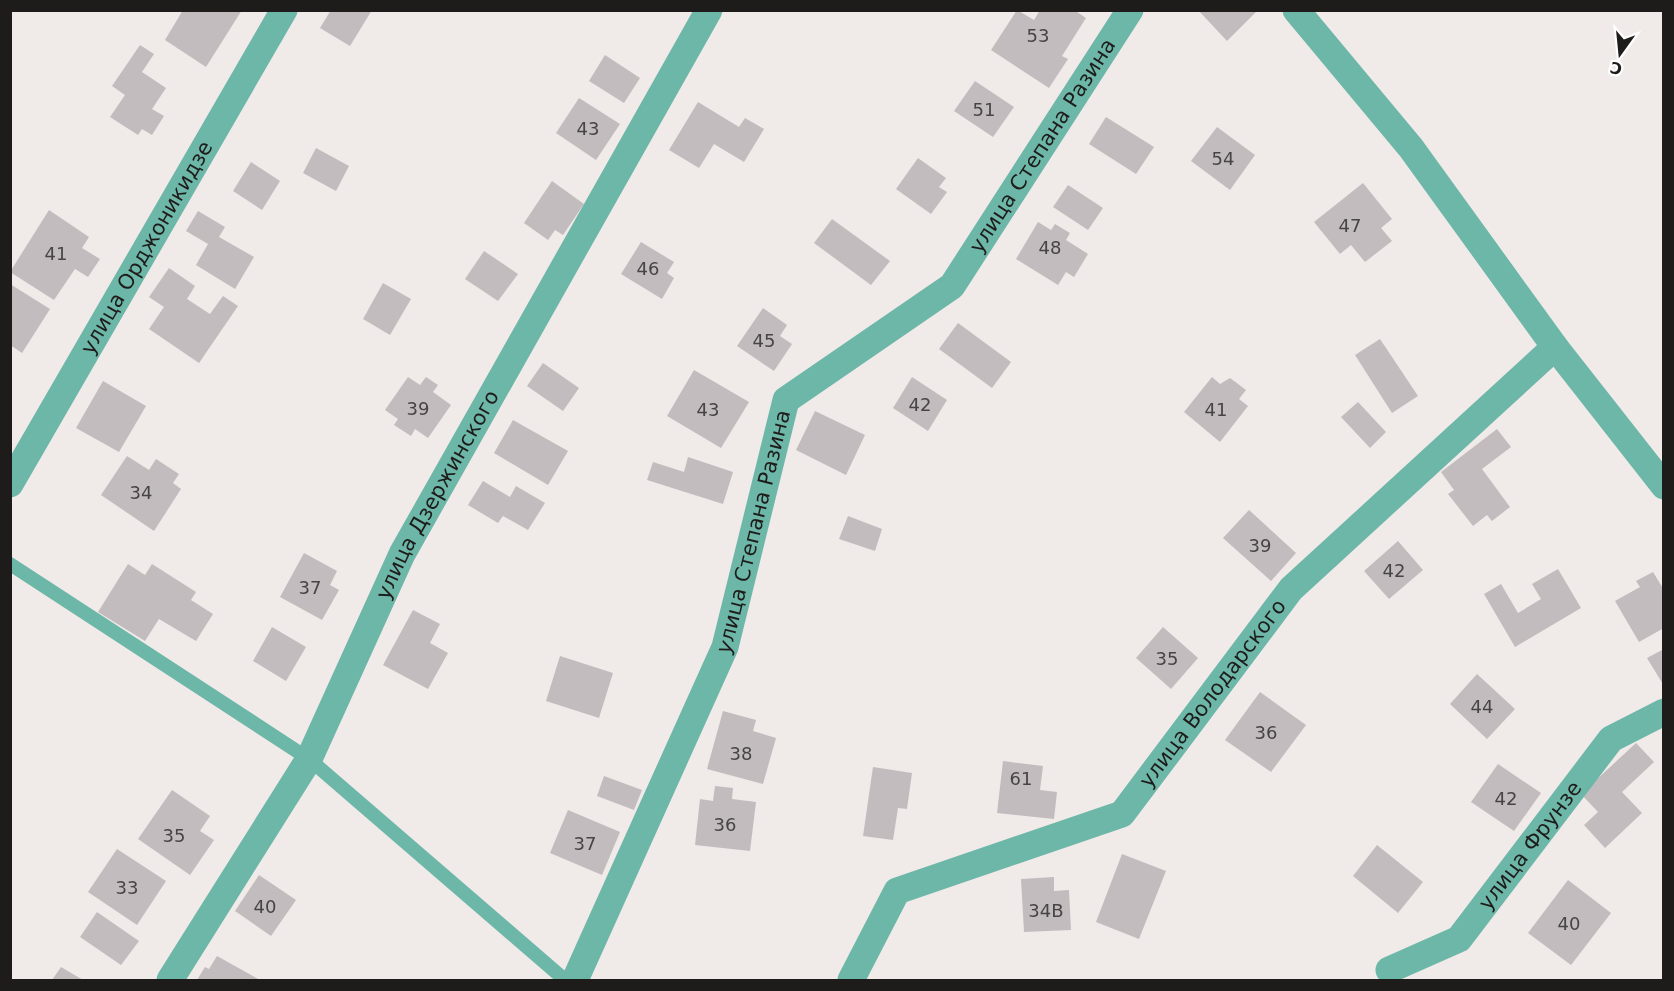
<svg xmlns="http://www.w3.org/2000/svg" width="1674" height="991" viewBox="0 0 1674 991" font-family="'DejaVu Sans',sans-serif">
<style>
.building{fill:#c3bcbe}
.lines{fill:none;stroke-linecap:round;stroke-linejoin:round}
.service{stroke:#6db7a8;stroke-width:14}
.minor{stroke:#6db7a8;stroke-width:27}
.labels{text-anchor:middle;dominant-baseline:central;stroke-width:6;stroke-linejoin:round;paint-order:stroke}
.number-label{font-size:18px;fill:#474444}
.street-label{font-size:21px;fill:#1e1c1b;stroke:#fff}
</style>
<rect width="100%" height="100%" fill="#f0eae8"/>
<!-- building -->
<path class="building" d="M183 10H242L206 67 165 40Z
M331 10H372L350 46 320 28Z
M1017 10 1034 20 1040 10H1074L1086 18 1062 56 1068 59 1049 88 991 50Z
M1198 10H1258L1227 41Z
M140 45 154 54 142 72 166 88 152 109 164 116 152 135 142 129 138 135 110 117 125 95 112 86Z
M605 55 640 78 624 103 589 81Z
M975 81 1014 107 993 137 954 111Z
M579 98 620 124 596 160 556 133Z
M698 102 739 127 745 118 764 129 744 162 714 144 699 168 669 150Z
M1106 117 1154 147 1136 174 1089 144Z
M1217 127 1255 155 1230 190 1191 161Z
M316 148 349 166 336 191 303 173Z
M918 158 946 178 939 187 947 192 931 214 896 189Z
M251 162 280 181 262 210 233 191Z
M552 181 584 204 563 235 555 230 548 240 524 223Z
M1363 183 1392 219 1381 228 1392 241 1365 262 1351 245 1340 254 1314 222Z
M1068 185 1103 208 1088 230 1053 207Z
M49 210 89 237 82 248 100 259 88 277 75 269 54 300 10 272Z
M198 211 225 227 219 237 254 257 235 289 196 265 208 244 186 231Z
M832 219 890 261 871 285 814 243Z
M1038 222 1051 230 1055 224 1070 233 1066 240 1088 254 1074 277 1066 272 1058 285 1016 259Z
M641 242 674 262 667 273 674 278 662 299 621 274Z
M484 251 518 274 498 301 465 279Z
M169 268 195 286 187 299 210 314 223 296 238 306 199 363 149 329 164 307 149 297Z
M383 283 411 299 390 335 363 319Z
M10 284 50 309 22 353 10 345Z
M763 308 787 325 780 336 792 344 774 371 737 346Z
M958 323 1011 362 992 388 939 349Z
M1380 339 1418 396 1392 413 1355 355Z
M543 363 579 388 563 411 527 386Z
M694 370 749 402 721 448 667 416Z
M408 377 420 385 426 377 438 385 433 392 451 405 428 438 415 429 411 436 394 425 398 419 385 410Z
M912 377 947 400 928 431 893 408Z
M1212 377 1220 384 1230 378 1246 390 1239 399 1248 406 1220 442 1184 412Z
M103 381 146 406 119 452 76 428Z
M1358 402 1386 432 1370 448 1341 417Z
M815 411 865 435 846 475 796 450Z
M513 420 568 451 548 485 494 453Z
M1497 429 1511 447 1482 469 1510 507 1492 521 1487 515 1473 526 1448 494 1454 490 1441 472Z
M127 456 149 470 156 459 179 474 173 483 181 489 154 531 101 495Z
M688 457 733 472 723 504 647 480 653 462 684 472Z
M483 481 510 497 516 486 545 503 528 530 503 516 498 523 468 505Z
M1249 510 1296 553 1271 581 1223 538Z
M848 516 882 529 875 551 839 539Z
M1398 541 1423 570 1389 599 1364 571Z
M304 553 337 571 330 585 339 590 322 620 280 597Z
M128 564 145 575 152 564 196 592 191 600 213 614 196 641 159 619 145 641 98 612Z
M1558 569 1581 608 1515 647 1484 594 1501 584 1518 613 1541 599 1532 584Z
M1653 572 1664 590V628L1639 642 1615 601 1640 587 1636 581Z
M413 610 440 624 430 643 448 653 428 689 383 665Z
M272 627 306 647 286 681 253 661Z
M1163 627 1198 658 1171 689 1136 658Z
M1664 649V686L1647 658Z
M560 656 613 673 599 718 546 701Z
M1477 674 1515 709 1487 739 1450 704Z
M1260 692 1306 725 1271 772 1225 740Z
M723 711 756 720 753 731 776 738 763 784 707 769Z
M1636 743 1654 762 1622 792 1642 813 1605 848 1584 825 1598 812 1581 794Z
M1003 761 1043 766 1040 790 1057 792 1054 819 997 813Z
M1498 764 1541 793 1514 831 1471 802Z
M873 767 912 773 907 809 898 808 893 840 863 836Z
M604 776 642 790 634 810 597 796Z
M715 786 733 788 732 799 756 802 750 851 695 845 700 799 713 801Z
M172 790 210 816 200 831 214 840 190 875 138 839Z
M568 810 620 832 602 875 550 853Z
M1377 845 1423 882 1398 913 1353 876Z
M117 849 166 881 137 925 88 892Z
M1122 854 1166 871 1139 939 1096 922Z
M259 875 296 900 271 936 235 911Z
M1054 877V891L1069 890 1071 930 1024 932 1021 879Z
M1568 880 1611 913 1571 965 1528 933Z
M97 912 139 941 121 965 80 937Z
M217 956 260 980H197L205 967 209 969Z
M61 967 83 980H52Z"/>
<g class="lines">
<!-- service -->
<path class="service" d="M10 564 309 759 565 980"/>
<!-- minor -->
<g class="minor">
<path d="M1296 10 1411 148 1555 347 1664 486"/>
<path id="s1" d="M10 484 284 10"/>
<path id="s2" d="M1389 970 1459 939 1611 739 1664 712"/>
<path id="s3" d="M170 980 309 759 402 554 709 10"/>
<path id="s4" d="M575 980 725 647 786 400 952 286 1130 10"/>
<path id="s5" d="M851 980 897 891 1122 814 1291 589 1555 347"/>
</g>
</g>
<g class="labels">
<!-- number labels -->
<g class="number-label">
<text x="1038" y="35">53</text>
<text x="984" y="109">51</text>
<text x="588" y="128">43</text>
<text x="1223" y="158">54</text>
<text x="1350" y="225">47</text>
<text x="1050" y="247">48</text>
<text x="56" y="253">41</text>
<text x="648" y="268">46</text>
<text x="764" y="340">45</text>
<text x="920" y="404">42</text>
<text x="418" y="408">39</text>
<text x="708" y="409">43</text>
<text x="1216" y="409">41</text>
<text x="141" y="492">34</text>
<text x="1260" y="545">39</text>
<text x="1394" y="570">42</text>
<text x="310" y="587">37</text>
<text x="1167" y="658">35</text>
<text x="1482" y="706">44</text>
<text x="1266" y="732">36</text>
<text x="741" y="753">38</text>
<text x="1021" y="778">61</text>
<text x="1506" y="798">42</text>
<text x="725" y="824">36</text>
<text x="174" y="835">35</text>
<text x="585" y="843">37</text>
<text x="127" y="887">33</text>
<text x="265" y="906">40</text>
<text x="1046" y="910">34В</text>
<text x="1569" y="923">40</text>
</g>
<!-- street labels -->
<g class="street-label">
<text stroke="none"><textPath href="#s4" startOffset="988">улица Степана Разина</textPath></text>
<text stroke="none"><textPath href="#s1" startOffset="273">улица Орджоникидзе</textPath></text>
<text stroke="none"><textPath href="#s3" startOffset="555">улица Дзержинского</textPath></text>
<text stroke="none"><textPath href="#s4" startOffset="484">улица Степана Разина</textPath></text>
<text stroke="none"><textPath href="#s5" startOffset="489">улица Володарского</textPath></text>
<text stroke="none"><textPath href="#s2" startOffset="194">улица Фрунзе</textPath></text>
</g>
</g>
<!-- border -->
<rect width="1674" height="991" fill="none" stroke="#1e1c1b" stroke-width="24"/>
<!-- north arrow -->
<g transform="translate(1620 54) rotate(195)" stroke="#ffffff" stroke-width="4.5" paint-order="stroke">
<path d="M0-4.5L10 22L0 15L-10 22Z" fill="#1e1c1b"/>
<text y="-9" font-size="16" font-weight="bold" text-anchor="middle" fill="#1e1c1b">С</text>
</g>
</svg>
